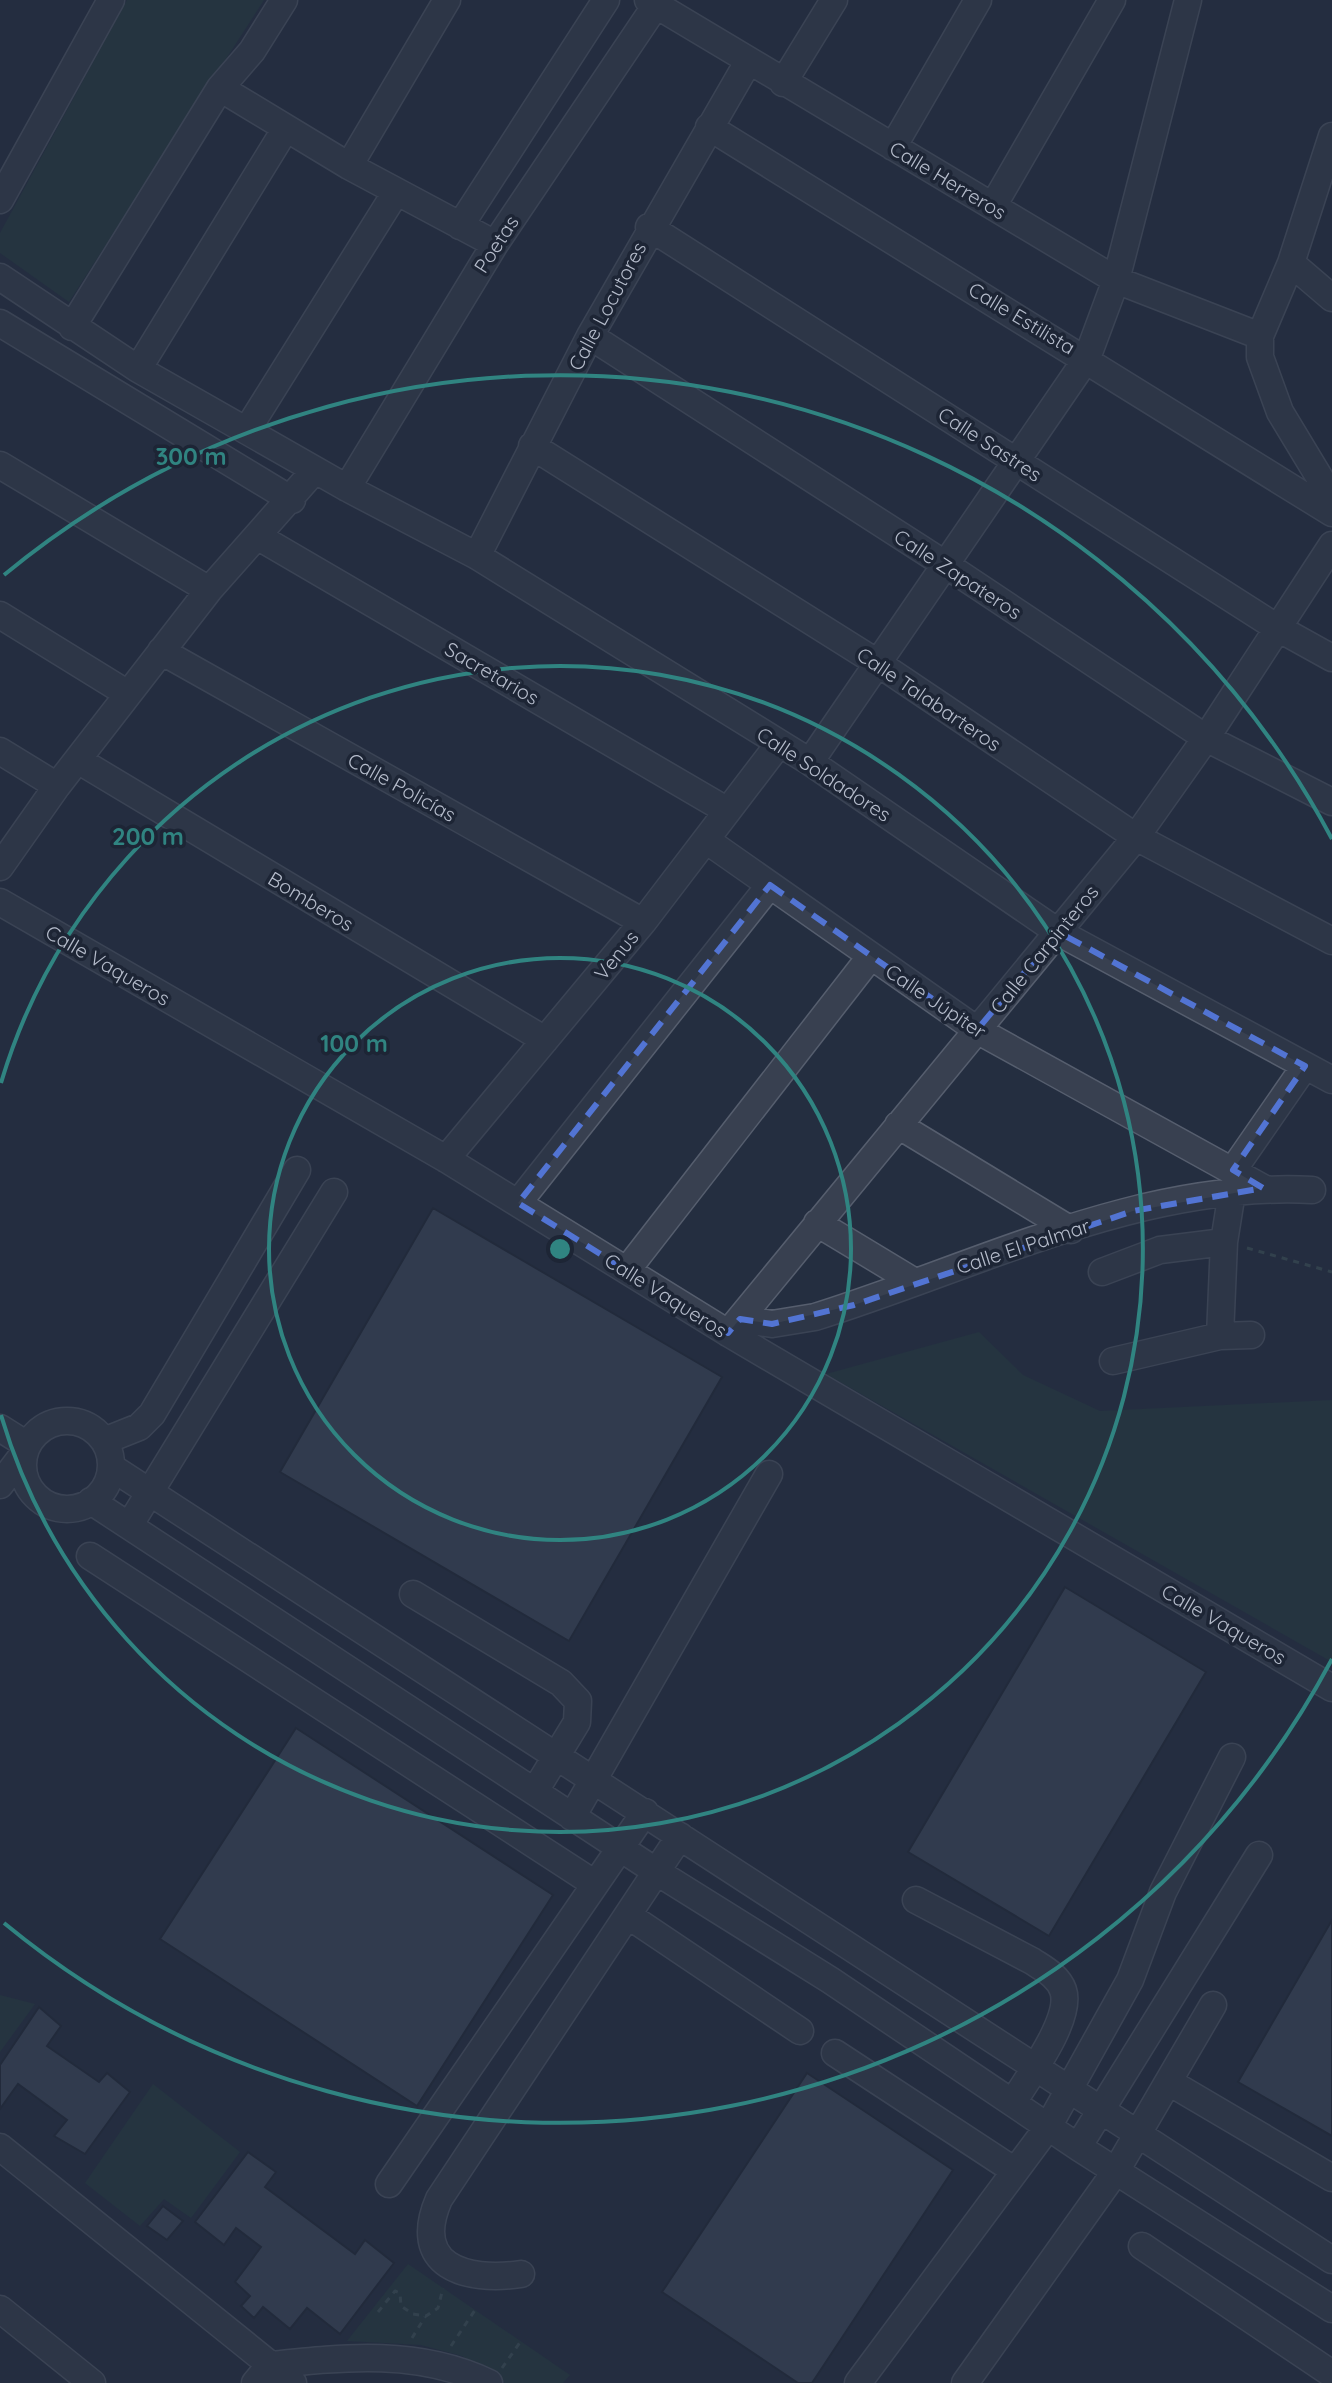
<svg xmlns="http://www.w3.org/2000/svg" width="1332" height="2383" viewBox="0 0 1332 2383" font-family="Quicksand,sans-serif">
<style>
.green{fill:#263c41}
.building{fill:#404c60;stroke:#1f2737;stroke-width:2}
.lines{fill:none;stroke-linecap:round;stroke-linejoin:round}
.minor-casing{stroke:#565e6e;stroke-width:29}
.path{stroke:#44595e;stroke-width:3;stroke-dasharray:6 6;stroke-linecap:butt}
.minor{stroke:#384050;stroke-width:26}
.marked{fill:none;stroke:#5274d3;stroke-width:6;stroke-dasharray:16 10;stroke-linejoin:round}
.ring{fill:none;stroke:#308481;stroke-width:4}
.labels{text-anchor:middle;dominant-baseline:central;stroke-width:7;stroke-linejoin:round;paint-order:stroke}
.street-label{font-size:20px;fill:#b5bccb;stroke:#1d2535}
.centre{fill:#308481;stroke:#1d2535;stroke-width:4}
.ring-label{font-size:24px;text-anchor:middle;font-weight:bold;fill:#308481;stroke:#1d2535;stroke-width:7;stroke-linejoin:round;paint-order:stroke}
</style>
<rect width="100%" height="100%" fill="#242e40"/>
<!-- green -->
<path class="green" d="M127 0H264L69 302 0 253V233Z
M979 1332 1023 1375 1100 1411 1332 1400V1662L826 1374Z
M0 1995 35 2004 0 2052Z
M153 2084 240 2152 191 2218 164 2199 140 2226 85 2183Z
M408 2264 570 2375 563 2383H505L462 2356 421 2345 347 2341Z"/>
<!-- building -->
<path class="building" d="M433 1208 722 1377 569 1641 280 1472Z
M1065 1587 1206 1672 1049 1936 908 1852Z
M296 1728 553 1895 417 2106 160 1939Z
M1332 1920V2136L1238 2082Z
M39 2007 61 2026 47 2046 99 2082 107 2073 130 2092 85 2154 54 2136 67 2120 18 2084 0 2109V2065Z
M807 2073 953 2170 812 2383H798L662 2292Z
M248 2152 276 2172 265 2187 355 2254 365 2240 394 2263 340 2334 307 2308 290 2329 263 2307 254 2318 241 2306 250 2296 235 2282 261 2247 236 2228 224 2245 195 2222Z
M163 2206 183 2221 167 2240 147 2226Z"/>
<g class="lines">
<!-- minor casing -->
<g class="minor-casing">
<path id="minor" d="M648 0 1116 280 1260 336
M783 83 834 0
M220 88 349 166 495 244
M709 127 1332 513
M1332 136 1291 263 1260 336V357L1280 412 1332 498
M893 147 978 0
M349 166 447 0
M0 200 111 0
M993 206 1112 0
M460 226 606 0
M649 227 1276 627 1332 658
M1291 263 1332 298
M0 277 138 369 347 488 477 556 810 762 1058 932 1332 1080
M0 323 292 500
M72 327 220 88 252 51 284 0
M590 336 946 565 1206 738 1332 802
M138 369 286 128
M247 430 396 192
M532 446 876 662 1136 837 1332 941
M0 465 209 590
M347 488 495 244 656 5
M257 536 726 810
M477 556 590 336 748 62
M0 615 128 694
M161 651 643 922
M0 751 57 786
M78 760 545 1040
M810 762 1087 358 1116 280 1188 0
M706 840 977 1030 1263 1188
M0 867 57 786 209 590 315 470
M0 902 446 1159 728 1333 1332 1688
M898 1125 1071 1230
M446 1159 643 922 778 745
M1233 1170 1305 1066
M518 1203 770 885
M817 1223 913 1281
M627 1270 871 956
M1102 1272 1160 1250 1224 1242
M740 1319 772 1324 815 1317C976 1267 1139 1181 1312 1190
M728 1333 1136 837 1206 738 1332 545
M1220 1336 1224 1242 1232 1192
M1113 1361 1220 1336 1251 1335
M23 1465a44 44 0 1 1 88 0a44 44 0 1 1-88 0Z
M0 1428 27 1445
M104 1441 139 1427 152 1414 297 1170
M111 1467 1332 2260
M0 1485 25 1452
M91 1501 657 1872 830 1980 1078 2147 1332 2309
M129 1526 334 1192
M90 1556 595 1884
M413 1594 561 1683 578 1701 577 1722 535 1791
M572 1817 769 1474
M916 1900 1032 1961C1044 1969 1058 1976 1063 1990 1073 2018 1028 2078 1013 2102
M629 1916 800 2031
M835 2053 1015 2171
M1169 2082 1332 2178
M0 2147 293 2383
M1078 2147 1259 1855
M389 2184 645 1812
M1142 2246 1332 2374
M521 2274C465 2282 410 2266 439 2199L680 1836
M0 2309 92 2383
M255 2383 270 2365C345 2357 419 2349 489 2383
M858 2383 1048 2127 1130 1980 1163 1892 1232 1757
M965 2383 1116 2171 1213 2005"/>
</g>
<!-- path -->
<path class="path" d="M1247 1248 1332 1272
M378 2312 395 2291 400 2293 401 2306 413 2314 426 2316 438 2308 443 2288
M412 2338 425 2317
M451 2346 475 2310
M502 2368 521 2341"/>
<!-- minor -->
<use href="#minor" class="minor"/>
</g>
<!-- marked area -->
<path d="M0 0H1332V2383H0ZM770 885 977 1030 1058 932 1305 1066 1233 1170 1263 1188 1133 1211 854 1305 772 1324 740 1319 728 1333 518 1203Z" fill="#242e40" fill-opacity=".55" fill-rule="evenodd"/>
<path class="marked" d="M770 885 977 1030 1058 932 1305 1066 1233 1170 1263 1188 1133 1211 854 1305 772 1324 740 1319 728 1333 518 1203Z"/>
<!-- distance rings -->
<g class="ring">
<circle cx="560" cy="1249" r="291"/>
<path d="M1 1083A583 583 0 1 1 1 1415"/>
<path d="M1332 1659A874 874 0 0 1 4 1923M4 575A874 874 0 0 1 1332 839"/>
</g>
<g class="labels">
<!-- street labels -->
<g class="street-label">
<text transform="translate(948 180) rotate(31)">Calle Herreros</text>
<text transform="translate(496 244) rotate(-57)">Poetas</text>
<text transform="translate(607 306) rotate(-62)">Calle Locutores</text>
<text transform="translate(1022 318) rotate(31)">Calle Estilista</text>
<text transform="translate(990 444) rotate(33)">Calle Sastres</text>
<text transform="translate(958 574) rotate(33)">Calle Zapateros</text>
<text transform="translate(492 673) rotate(30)">Sacretarios</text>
<text transform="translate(929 699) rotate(34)">Calle Talabarteros</text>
<text transform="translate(824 774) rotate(33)">Calle Soldadores</text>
<text transform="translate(402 787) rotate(29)">Calle Policías</text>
<text transform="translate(311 901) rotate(31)">Bomberos</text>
<text transform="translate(1044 949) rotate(-51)">Calle Carpinteros</text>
<text transform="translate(616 955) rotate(-51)">Venus</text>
<text transform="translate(108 965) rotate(30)">Calle Vaqueros</text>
<text transform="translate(936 1001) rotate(34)">Calle Júpiter</text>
<text transform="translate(1023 1246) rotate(-18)">Calle El Palmar</text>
<text transform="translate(666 1295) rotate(32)">Calle Vaqueros</text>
<text transform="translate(1224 1624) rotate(30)">Calle Vaqueros</text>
</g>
</g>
<circle cx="560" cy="1249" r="12" class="centre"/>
<g class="ring-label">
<text x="191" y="465">300 m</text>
<text x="148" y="845">200 m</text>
<text x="354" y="1052">100 m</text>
</g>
</svg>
